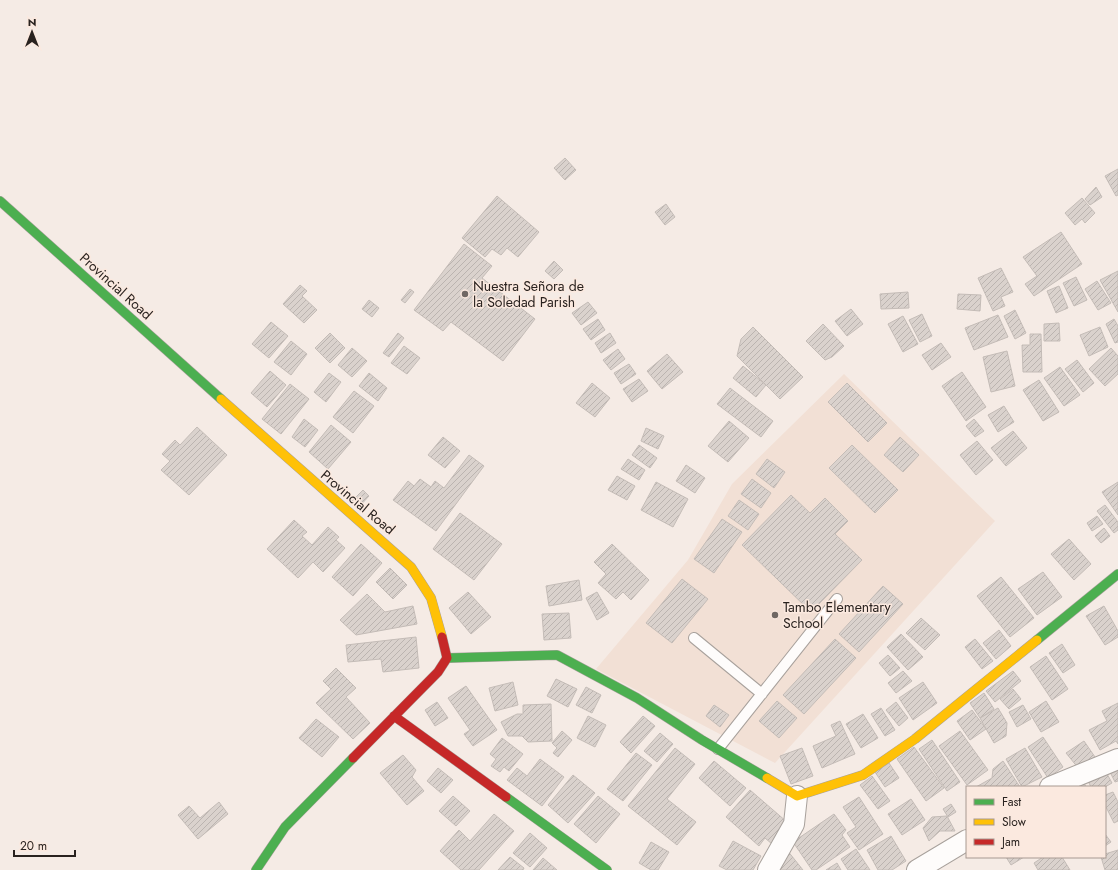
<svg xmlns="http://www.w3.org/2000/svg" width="1118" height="870" viewBox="0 0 1118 870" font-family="Jost,sans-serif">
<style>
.built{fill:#f2e0d5}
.building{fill:url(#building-hatch);stroke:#c4bcb7}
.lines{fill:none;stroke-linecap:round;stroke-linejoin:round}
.lane-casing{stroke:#a8a19c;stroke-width:12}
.street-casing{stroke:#a8a19c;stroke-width:22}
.fast-casing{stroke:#a8a19c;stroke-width:10}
.slow-casing{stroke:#a8a19c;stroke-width:10}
.jam-casing{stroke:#a8a19c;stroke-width:10}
.lane{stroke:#fefcfb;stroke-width:10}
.street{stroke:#fefcfb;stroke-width:20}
.fast{stroke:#4caf50;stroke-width:9}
.slow{stroke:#ffc107;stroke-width:9}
.jam{stroke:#c62828;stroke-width:9}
.poi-dot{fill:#706864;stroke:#fbe9df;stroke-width:1.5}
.labels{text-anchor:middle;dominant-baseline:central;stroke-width:3;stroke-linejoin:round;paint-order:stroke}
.street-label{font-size:14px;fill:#29221f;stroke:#fbe9df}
.poi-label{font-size:14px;fill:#29221f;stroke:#fbe9df;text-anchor:start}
</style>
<defs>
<pattern id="building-hatch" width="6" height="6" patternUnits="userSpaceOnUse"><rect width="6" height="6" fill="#dad2cd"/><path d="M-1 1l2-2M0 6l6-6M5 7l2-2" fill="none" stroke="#bbb4b0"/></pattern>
</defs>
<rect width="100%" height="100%" fill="#f5ebe5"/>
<!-- built -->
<path class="built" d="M844 374 995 521 775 763 596 669 688 560 732 484Z"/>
<!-- building -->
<path class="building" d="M565 158 576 170 565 180 554 168Z
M1118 169V195L1116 196 1105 176Z
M1096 187 1102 197 1090 205 1085 199Z
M497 196 539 232 518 257 507 248 501 255 492 249 485 257 462 238Z
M1082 198 1095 213 1085 223 1082 219 1075 225 1065 213Z
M666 204 675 217 665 225 655 212Z
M1061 232 1082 264 1034 296 1025 284 1037 276 1023 257Z
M464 244 492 266 482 278 535 319 503 361 451 322 443 331 414 310Z
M554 261 563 270 554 279 545 271Z
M1001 268 1013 292 1001 297 1005 306 993 311 978 278Z
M1118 271V312L1100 280Z
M1076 277 1087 300 1074 306 1063 283Z
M1097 281 1111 303 1098 310 1085 289Z
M300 285 307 291 302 296 317 310 304 323 283 304Z
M1059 286 1068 308 1056 313 1047 291Z
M410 289 414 292 405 303 401 300Z
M908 292 909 308 881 309 880 294Z
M958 294 981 295 980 311 957 309Z
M369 300 379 308 372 317 362 309Z
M588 302 597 313 581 325 572 313Z
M851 309 863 324 847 336 835 321Z
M1015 310 1026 333 1015 339 1004 316Z
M922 314 932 336 920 342 909 320Z
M998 315 1008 337 974 350 965 328Z
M903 316 918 344 903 352 888 324Z
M598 319 605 330 591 340 583 329Z
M1114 319 1118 326V342L1115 343 1106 324Z
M271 322 288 336 269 358 252 344Z
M1059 323 1060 341H1044V324Z
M823 324 844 346 832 357 825 360 806 341Z
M753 327 803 377 780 399 737 356 741 339Z
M1100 327 1108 347 1089 356 1080 335Z
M330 333 345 348 330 363 315 348Z
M398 333 404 338 389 357 383 353Z
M610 333 616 343 601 353 595 343Z
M1030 334H1041L1042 372H1023L1022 345H1030Z
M291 341 307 354 291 375 274 362Z
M941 343 951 357 932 370 922 355Z
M404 346 420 358 407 374 391 363Z
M352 348 367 361 352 377 338 365Z
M1111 348 1118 356V374L1105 386 1089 369Z
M618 349 625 359 611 370 603 360Z
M1007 351 1015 386 991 392 983 357Z
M667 354 683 372 662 389 647 371Z
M1077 360 1094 383 1083 392 1065 369Z
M629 364 636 374 621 384 614 373Z
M743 366 766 385 756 397 733 378Z
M1060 367 1080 395 1064 406 1044 378Z
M270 371 286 385 267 407 251 393Z
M962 372 986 407 966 421 942 386Z
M329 373 341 382 326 402 314 392Z
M369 373 387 388 378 401 359 386Z
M639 379 648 391 632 402 623 389Z
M1039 380 1059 412 1043 421 1023 390Z
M592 383 610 398 595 417 576 403Z
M847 383 887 423 868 442 828 402Z
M290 384 309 399 281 434 262 419Z
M730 388 773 421 761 437 717 404Z
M354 391 374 406 353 433 333 417Z
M1004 406 1014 422 998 432 988 415Z
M304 419 318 430 305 447 292 437Z
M974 419 984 431 975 437 966 426Z
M729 421 749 438 728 462 708 446Z
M331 425 351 442 328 469 309 452Z
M197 427 227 455 189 495 161 470 170 461 162 454 175 440 180 445Z
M646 428 664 436 658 449 641 441Z
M1013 431 1027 448 1006 466 991 448Z
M443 437 460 451 445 468 428 455Z
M900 437 919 455 903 472 884 455Z
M977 441 993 460 976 475 960 455Z
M639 445 657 458 650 468 632 455Z
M852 445 898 490 875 513 829 468Z
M469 455 484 466 436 531 393 500 408 481 414 486 420 479 431 487 435 481 444 488Z
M628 459 645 470 639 480 621 469Z
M767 459 785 472 774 488 756 474Z
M686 465 705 478 695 493 676 481Z
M617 476 635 486 627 500 608 490Z
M752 479 771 493 761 508 741 494Z
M656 482 688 499 673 527 641 510Z
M1118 482V515L1102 492Z
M363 490 369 496 358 508 351 502Z
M791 495 810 513 825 498 848 521 835 534 862 560 811 612 742 545Z
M739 500 759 514 748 530 728 516Z
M1105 505 1118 522V530L1114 533 1097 511Z
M460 513 502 544 474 580 433 549Z
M1097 516 1103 524 1092 531 1087 523Z
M722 519 742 532 714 573 694 559Z
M294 520 307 532 302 536 312 545 328 527 339 537 336 540 345 548 323 572 313 562 298 578 267 549Z
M1104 528 1110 536 1101 543 1095 536Z
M1069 539 1091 564 1074 580 1051 554Z
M361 544 382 563 353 596 332 577Z
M612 544 649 580 631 600 623 592 616 599 598 583 606 574 594 562Z
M390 568 407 585 393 599 376 582Z
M1043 572 1062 597 1037 615 1018 589Z
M1001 577 1034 618 1010 637 977 596Z
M682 579 708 599 672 643 646 623Z
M579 580 582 600 549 606 546 586Z
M883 586 903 604 859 652 839 634Z
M468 592 491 617 471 634 449 608Z
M597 592 609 613 597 620 586 598Z
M367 594 385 612 413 606 417 624 356 635 340 620Z
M1104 606 1118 631V637L1105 645 1086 616Z
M569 613 571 638 544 640 542 614Z
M921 618 940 635 925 650 906 633Z
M999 630 1011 646 996 659 983 643Z
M901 634 923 657 908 670 887 647Z
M416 637 419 668 383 672 381 659 348 662 346 645Z
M835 639 856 658 804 714 783 695Z
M975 639 993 661 982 669 965 647Z
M1062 644 1075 665 1063 673 1049 653Z
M888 655 900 668 890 676 879 663Z
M1046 656 1068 689 1052 700 1030 667Z
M336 668 356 688 346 697 370 723 353 739 316 703 331 689 323 681Z
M903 671 912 681 896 693 888 683Z
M1013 671 1021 681 995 702 986 691Z
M556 679 577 689 568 707 547 696Z
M513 682 518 705 495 711 489 688Z
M923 682 937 703 913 720 899 698Z
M466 686 497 730 473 746 464 734 470 730 448 698Z
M586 687 601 695 592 713 576 705Z
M1013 689 1021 699 1009 709 1000 699Z
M984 693 994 709 980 718 970 703Z
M777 701 797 718 779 738 759 721Z
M1046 701 1059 722 1041 732 1029 712Z
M437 702 448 718 435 726 425 710Z
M896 702 908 718 899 726 886 710Z
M1118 703V744L1116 741 1100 750 1089 730 1107 721 1102 711Z
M551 704 552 741 528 742 522 736H508L501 722 517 714H523V705Z
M714 705 729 715 720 727 706 716Z
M1023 705 1031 719 1017 727 1009 712Z
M881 708 895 730 885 736 871 714Z
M998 708 1007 723 1006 736 994 743 980 718Z
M972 710 986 729 970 740 957 721Z
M863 714 878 738 861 748 846 724Z
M588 716 606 725 595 747 577 738Z
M643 716 655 726 631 753 620 742Z
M316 719 339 737 322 757 299 738Z
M840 721 855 754 822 768 813 746 836 736 831 725Z
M562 731 572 740 558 757 553 753 557 748 552 743Z
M960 731 988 770 967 785 939 746Z
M660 733 673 744 657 762 644 751Z
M1043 737 1063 767 1048 778 1028 747Z
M502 738 523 754 509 771 504 767 500 772 491 766 496 759 490 754Z
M932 740 960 782 947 791 919 749Z
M1084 741 1095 757 1079 769 1066 753Z
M914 747 944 788 926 801 897 759Z
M675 748 695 764 667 799 696 822 677 845 628 806Z
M802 748 813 776 791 784 780 756Z
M1025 748 1042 777 1022 787 1006 759Z
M636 753 652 765 623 801 607 789Z
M403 755 416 770 412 777 424 791 407 805 380 773Z
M540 759 564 777 542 806 507 780 517 768 527 776Z
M714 761 746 788 730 806 699 778Z
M1003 761 1020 787H976L992 778 993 769Z
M889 763 899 778 885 787 875 772Z
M438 768 453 780 441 793 427 781Z
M1118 768V781L1115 782 1110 772Z
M1106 772 1112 783 1105 787H1091L1088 781Z
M573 775 595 793 568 823 548 805Z
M872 776 890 801 878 809 860 785Z
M1083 781 1086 787H1074Z
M750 790 787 822 772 844 765 838 759 846 726 817Z
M1113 792 1118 802V821L1114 823 1105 805V795Z
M453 796 470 811 456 826 439 811Z
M598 796 620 814 596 843 574 824Z
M859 797 883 834 859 850 847 833 856 827 843 807Z
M911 799 925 820 902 835 888 814Z
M219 802 228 814 198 839 178 815 189 806 200 818Z
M951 804 956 812 948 817 943 809Z
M494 814 514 831 479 870H461L440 851 459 830 470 841Z
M834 814 846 830 842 835 850 847 816 870H812L793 842Z
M947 816 955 831H940L929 841 923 828 932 817Z
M530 833 547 848 530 867 513 853Z
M1105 834 1111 842 1105 846Z
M891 836 906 861 892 870H878L867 850Z
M733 841 761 856 753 870H727L719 866Z
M651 842 669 852 658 870H651L639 863Z
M856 849 870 870H848L841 859Z
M787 850 803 870H776Z
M1118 850V870H1105L1101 857H1105V854Z
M510 857 524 868 523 870H498Z
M1006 857H1024L1011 865Z
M1043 857H1062L1070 870H1038L1034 863Z
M543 858 557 870H533Z
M837 863 841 870H826Z"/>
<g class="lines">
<!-- lane casing -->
<g class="lane-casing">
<path id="lane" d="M694 638 762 694
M718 749 837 599"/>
</g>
<!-- street casing -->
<g class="street-casing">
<path id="street" d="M1050 787 1118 759
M768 870 794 824 797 796
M917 870 967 840"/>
</g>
<!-- fast casing -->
<g class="fast-casing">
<path id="fast" d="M0 201 221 399
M1037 640 1118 574
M447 658 557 655 637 698 702 740 767 778
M506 797 607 870
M256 870 285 827 353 758"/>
</g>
<!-- slow casing -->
<g class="slow-casing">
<path id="slow" d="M221 399 411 567 431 598 442 637
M767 778 797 796 863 775 915 739 1037 640"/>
</g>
<!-- jam casing -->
<g class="jam-casing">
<path id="jam" d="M394 716 506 797
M353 758 438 672 447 658 442 637"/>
</g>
<!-- lane -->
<use href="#lane" class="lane"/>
<!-- street -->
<use href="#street" class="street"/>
<!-- fast -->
<use href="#fast" class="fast"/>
<!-- slow -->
<use href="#slow" class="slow"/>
<!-- jam -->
<use href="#jam" class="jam"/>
</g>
<!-- markers -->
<g class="poi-dot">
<circle cx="465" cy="294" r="4"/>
<circle cx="775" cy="615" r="4"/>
</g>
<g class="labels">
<!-- street labels -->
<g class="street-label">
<text transform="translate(116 286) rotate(42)">Provincial Road</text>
<text transform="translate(358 502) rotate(40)">Provincial Road</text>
</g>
<!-- poi labels -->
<g class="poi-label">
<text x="473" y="286">Nuestra Señora de<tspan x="473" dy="16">la Soledad Parish</tspan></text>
<text x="783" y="607">Tambo Elementary<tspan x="783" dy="16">School</tspan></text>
</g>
</g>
<!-- legend -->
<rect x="966" y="786" width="140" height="72" fill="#fbe9df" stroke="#a79992"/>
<rect x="974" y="799" width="20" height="6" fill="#4caf50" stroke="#a79992"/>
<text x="1002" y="806" font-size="12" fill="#29221f">Fast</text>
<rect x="974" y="819" width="20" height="6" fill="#ffc107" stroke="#a79992"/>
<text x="1002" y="826" font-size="12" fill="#29221f">Slow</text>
<rect x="974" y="839" width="20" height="6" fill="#c62828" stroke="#a79992"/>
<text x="1002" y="846" font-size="12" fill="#29221f">Jam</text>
<!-- north arrow -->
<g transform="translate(32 32)" stroke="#fbe9df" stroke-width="3" paint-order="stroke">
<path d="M0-3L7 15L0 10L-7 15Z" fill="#29221f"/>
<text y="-6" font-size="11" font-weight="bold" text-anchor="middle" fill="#29221f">N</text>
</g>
<!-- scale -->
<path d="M14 850v6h61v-6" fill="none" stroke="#29221f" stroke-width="2"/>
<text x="20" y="850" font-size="12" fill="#29221f" stroke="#fbe9df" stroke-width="3" paint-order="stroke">20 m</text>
</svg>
